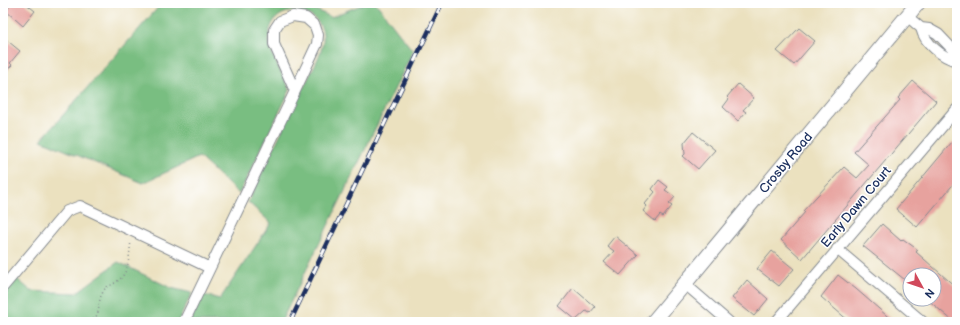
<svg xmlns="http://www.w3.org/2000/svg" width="960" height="325" viewBox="0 0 960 325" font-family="'Balsamiq Sans',sans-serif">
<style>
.forest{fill:#79be81;stroke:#4a7670}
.building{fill:#e7a29e}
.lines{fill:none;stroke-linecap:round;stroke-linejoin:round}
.street-casing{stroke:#83888e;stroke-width:12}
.secondary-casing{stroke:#83888e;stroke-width:16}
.path{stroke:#83888e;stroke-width:1.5;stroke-dasharray:1 3;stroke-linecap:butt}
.street{stroke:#fff;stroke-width:10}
.secondary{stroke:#fff;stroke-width:14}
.rail-casing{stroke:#1b2f5e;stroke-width:4.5}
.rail{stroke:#fff;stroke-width:3;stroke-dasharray:9;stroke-linecap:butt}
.labels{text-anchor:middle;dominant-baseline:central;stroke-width:3;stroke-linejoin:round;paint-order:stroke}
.street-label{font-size:13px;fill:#1b2f5e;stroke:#fff}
</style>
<rect width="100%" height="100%" fill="#fff"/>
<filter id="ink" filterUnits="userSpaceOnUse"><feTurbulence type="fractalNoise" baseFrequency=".025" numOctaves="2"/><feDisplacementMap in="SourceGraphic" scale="8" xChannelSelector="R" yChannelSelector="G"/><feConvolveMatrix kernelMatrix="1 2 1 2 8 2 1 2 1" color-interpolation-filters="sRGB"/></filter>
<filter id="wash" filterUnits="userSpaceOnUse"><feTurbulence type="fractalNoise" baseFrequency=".012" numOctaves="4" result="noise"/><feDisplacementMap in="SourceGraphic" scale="16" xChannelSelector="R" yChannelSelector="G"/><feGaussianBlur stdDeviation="0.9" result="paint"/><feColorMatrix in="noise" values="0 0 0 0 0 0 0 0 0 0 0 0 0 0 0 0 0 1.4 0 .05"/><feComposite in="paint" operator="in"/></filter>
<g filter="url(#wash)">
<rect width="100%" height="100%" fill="#ebe1bf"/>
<!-- forest -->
<path class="forest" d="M162 3H301L331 17 366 3H376L413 51 281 322H190L203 295 220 299 271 223 248 202 299 95 302 94 301 91C308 78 326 49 323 34 319 5 266 0 269 42 269 52 285 79 290 90L239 194 199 157 143 183 41 140Z
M118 262 171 288 192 293 178 322H3V295L17 279 31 291 76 293Z"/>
<g id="blocks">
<!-- building -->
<path class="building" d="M12 3H25L35 11 23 26 6 11Z
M799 28 815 41 794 65 777 51Z
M3 37 20 51 10 63 12 65 3 75Z
M913 81 936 101 802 259 781 240 805 212 803 211 844 167 857 178 869 165 854 152 900 100 898 98Z
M738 84 754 98 743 110 746 112 738 121 723 107 729 99 727 97Z
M693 132 715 150 698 169 683 156 685 154 684 143Z
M952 142 957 146V180L917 227 896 209Z
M659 180 668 187 665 190 675 197 669 204 672 206 663 217 660 215 655 221 643 211 647 206 645 204 655 192 652 189Z
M882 224 901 241 903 239 918 250 916 252 957 288V322H954L927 299H934V275H910V284L863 246Z
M615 236 638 255 620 275 604 262 614 251 607 246Z
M772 251 794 269 779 286 757 269Z
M838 275 856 289 894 322H850L821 297Z
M747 280 768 299 754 316 732 298Z
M573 288 595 307 590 313 586 311 576 320 559 306Z"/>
</g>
</g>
<g filter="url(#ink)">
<use href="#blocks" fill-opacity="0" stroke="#83888e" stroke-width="1"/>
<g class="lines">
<!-- street casing -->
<g class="street-casing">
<path id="street" d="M907 16 921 28 929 29 938 34 957 54
M921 28C925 44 942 57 957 61
M837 249 923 322
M685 284 729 322
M3 287 67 211 80 206 210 268
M184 322 295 91 317 44 318 35 315 26 306 18 293 16 280 21 274 30V44L295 91
M776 322 957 109"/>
</g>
<!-- secondary casing -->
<g class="secondary-casing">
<path id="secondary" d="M653 322 918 3"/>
</g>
<!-- path -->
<path class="path" d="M86 322C100 320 98 309 100 299 101 295 104 290 106 287 130 279 128 262 131 241"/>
<!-- street -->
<use href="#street" class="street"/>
<!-- secondary -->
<use href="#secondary" class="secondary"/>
<!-- rail casing -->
<g class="rail-casing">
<path id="rail" d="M290 322 442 3"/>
</g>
<!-- rail -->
<use href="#rail" class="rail"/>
</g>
</g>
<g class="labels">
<!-- street labels -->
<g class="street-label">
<text transform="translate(786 163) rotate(-50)">Crosby Road</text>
<text transform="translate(856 207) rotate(-50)">Early Dawn Court</text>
</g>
</g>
<!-- margin -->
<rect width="960" height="325" fill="none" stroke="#fff" stroke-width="16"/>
<!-- north arrow -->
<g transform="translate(922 287) rotate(130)"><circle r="19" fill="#ffffff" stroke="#a4acbf"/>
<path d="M0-3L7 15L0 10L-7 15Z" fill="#d1495b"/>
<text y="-6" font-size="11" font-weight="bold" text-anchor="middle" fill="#1b2f5e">N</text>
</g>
</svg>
